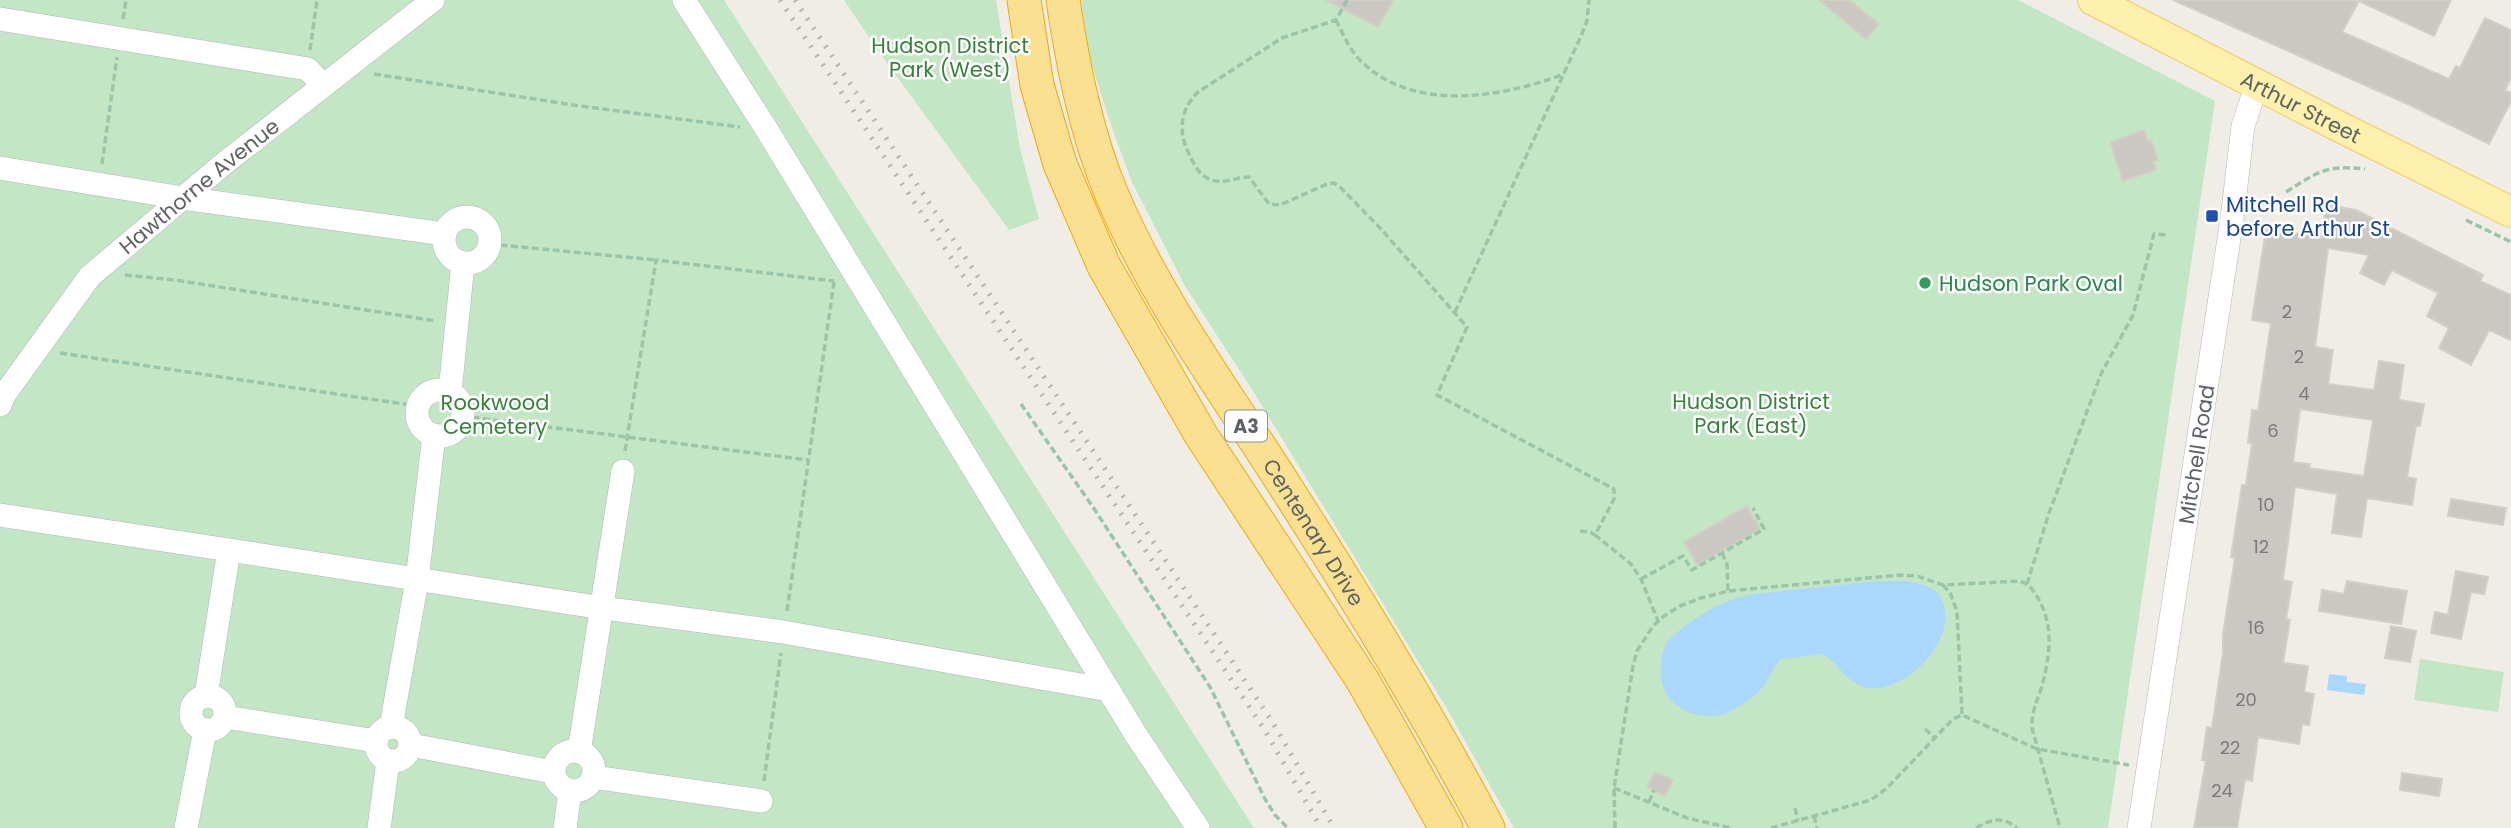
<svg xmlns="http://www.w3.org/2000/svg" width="2511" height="828" viewBox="0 0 2511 828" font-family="Poppins,sans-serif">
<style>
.green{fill:#c3e6c4}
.water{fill:#a9d7fd}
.building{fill:#cbc8c3;stroke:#d4cfc4;stroke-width:2;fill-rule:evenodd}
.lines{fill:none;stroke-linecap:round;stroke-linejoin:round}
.minor-casing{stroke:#b3b6ba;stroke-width:24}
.major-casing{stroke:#eec960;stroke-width:32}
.highway-casing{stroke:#f0aa06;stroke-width:35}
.path{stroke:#9bc5a8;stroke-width:3.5;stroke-dasharray:7 3.5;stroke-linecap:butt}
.minor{stroke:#fff;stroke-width:23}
.major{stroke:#fdf1ad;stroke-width:30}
.highway{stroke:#fae192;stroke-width:33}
.rail{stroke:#b4b5b6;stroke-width:5;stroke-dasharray:2 9;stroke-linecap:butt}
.transit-dot{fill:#1a4fb4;stroke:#fff;stroke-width:2.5}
.leisure-dot{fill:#2e9e5b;stroke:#fff;stroke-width:2.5}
.labels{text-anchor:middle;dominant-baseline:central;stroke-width:5;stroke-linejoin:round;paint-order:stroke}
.number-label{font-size:18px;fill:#797b7d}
.shield{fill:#fff;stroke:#8e9094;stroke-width:2}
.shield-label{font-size:19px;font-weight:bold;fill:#5e6166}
.park-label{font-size:21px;fill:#37833c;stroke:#fff}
.street-label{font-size:21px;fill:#5e6166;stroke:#fff}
.transit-label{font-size:21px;fill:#164399;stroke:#fff;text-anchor:start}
.leisure-label{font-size:21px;fill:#27864d;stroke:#fff;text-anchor:start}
</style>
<rect width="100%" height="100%" fill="#efede6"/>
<!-- green -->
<path class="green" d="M0 0H724L1254 828H0Z
M844 0H996L1020 149 1039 219 1009 230 879 52Z
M1081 0H2018L2215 101 2108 828H1514L1446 707 1253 391 1185 286 1132 182 1112 128 1090 59Z
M2420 659 2504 672 2498 712 2414 700Z"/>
<!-- water -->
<path class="water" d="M1878 581C1897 581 1919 579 1935 591 1940 594 1941 599 1943 604 1957 640 1906 693 1869 688 1847 685 1840 664 1823 654L1781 659C1771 670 1768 684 1756 694 1747 702 1735 710 1724 714 1694 723 1658 703 1661 670 1661 661 1662 651 1666 644 1672 634 1686 626 1695 619 1713 607 1732 598 1754 594Z
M2329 674 2347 676V682L2366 684 2364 695 2327 690Z"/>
<!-- building -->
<path class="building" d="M1326 0H1393L1378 27Z
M1819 0H1849L1879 24 1866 39Z
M2173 0H2451L2434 36 2359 1 2342 32 2449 79 2456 66 2460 68 2485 18 2511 30V78L2505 90 2511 93V101L2489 144 2410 105Z
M2144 130 2148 141 2151 140 2158 160 2153 162 2156 170 2123 181 2110 142Z
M2326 205 2356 210 2483 275 2480 281 2511 295V340L2489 330 2471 365 2439 348 2449 328 2427 316 2438 293 2392 270 2384 285 2360 273 2369 255 2328 248 2315 347 2333 350 2328 384 2374 390 2379 361 2404 365 2399 400 2424 404 2420 426H2416L2407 477 2416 479 2412 505 2367 498 2361 537 2332 533 2337 494 2295 487 2283 580 2292 582 2286 619 2290 620 2283 663 2308 666 2304 692 2314 694 2309 725 2302 724 2299 744 2258 737 2252 781 2245 779 2237 828H2194L2206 760H2202L2207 727 2212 728 2223 653V634L2235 558 2231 557 2242 485H2246L2252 443H2248L2252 410 2258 411 2271 323 2252 320 2266 229 2321 237ZM2300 409 2373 420 2364 476 2309 468 2310 464 2293 462Z
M2451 499 2506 508 2503 525 2448 516Z
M1747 506 1760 529 1697 565 1684 542Z
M2456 571 2488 577 2484 594 2471 592 2461 639 2431 633 2435 612 2448 615Z
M2347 581 2407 591 2401 624 2319 611 2322 590 2344 594Z
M2391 626 2416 631 2410 662 2385 658Z
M1655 772 1673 780 1665 796 1647 787Z
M2402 773 2442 779 2439 796 2400 790Z"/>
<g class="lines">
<!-- minor casing -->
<g class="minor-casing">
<g id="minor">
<path d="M684 0 767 130 1136 735 1198 828"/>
<path d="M0 19 308 69 323 86"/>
<path d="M0 168 183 198 445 234"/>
<circle cx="467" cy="240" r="23"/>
<circle cx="440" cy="413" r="23"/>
<path d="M450 392 463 263"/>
<path id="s1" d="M0 405 4 395 90 276 226 162 433 0"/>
<path d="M0 515 229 550"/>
<circle cx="208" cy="713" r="17"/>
<path d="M206 696 229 550 603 608 783 632 1109 690"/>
<path d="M225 717 376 741"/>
<circle cx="393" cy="744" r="17"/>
<path d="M391 727 417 580 434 435"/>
<path d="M411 745 553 772"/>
<circle cx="574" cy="771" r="20"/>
<path d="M579 752 623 471"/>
<path d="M593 777 761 801"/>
<path d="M186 828 205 730"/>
<path d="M379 828 388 761"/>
<path d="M565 828 570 791"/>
<path id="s2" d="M2139 828 2232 219 2243 126 2257 84"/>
</g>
</g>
<!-- major casing -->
<g class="major-casing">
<g id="major">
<path id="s3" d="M2093 0 2332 123 2511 212"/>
</g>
</g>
<!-- highway casing -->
<g class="highway-casing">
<g id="highway">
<path d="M1024 0 1037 85 1060 164 1104 266 1201 435 1363 681 1446 828"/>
<path id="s4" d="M1063 0C1073 66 1086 133 1112 195 1156 299 1225 391 1285 486 1357 598 1426 711 1488 828"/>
</g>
</g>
<!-- path -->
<path class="path" d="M1347 0 1336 20 1282 38 1198 92C1179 111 1178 133 1190 156 1194 164 1199 174 1207 178 1221 186 1235 177 1249 177L1269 204 1280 205 1327 184 1334 183 1341 188 1381 229 1467 327 1437 395 1614 489V499L1595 535 1631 564 1641 579 1658 621
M123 19 126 0
M1336 20C1342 32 1348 46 1357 57 1409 114 1501 98 1564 74
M310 50 317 0
M374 74 573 105 740 127
M102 164 117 57
M2286 192C2319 171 2326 165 2365 169
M2466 220 2511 242
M490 244 656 260
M125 275 175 280 436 321
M1455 312 1581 36 1587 21 1589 0
M60 353 417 406
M1021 404 1093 507 1210 687 1265 799 1275 815 1288 828
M462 416 808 460
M625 451 656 260 834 281
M1580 531 1590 532 1595 535
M1722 553 1727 564 1728 591
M1641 579 1683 556 1692 570 1764 529 1753 508
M2027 584 2049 513 2101 374 2133 315 2154 234 2169 235
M1943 585 1950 593 1957 611 1962 715
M787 611 834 282
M1925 729 1935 738
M764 781 781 653
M1614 788 1687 818 1731 828
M1649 802 1654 790
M1795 808 1798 821
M1814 816 1817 828
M1615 828 1614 788 1633 666 1637 651 1653 626 1664 616 1680 606 1701 598 1728 591 1900 575 1917 576 1943 585 2020 581C2031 585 2036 594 2041 604 2054 630 2049 659 2042 686 2037 701 2031 713 2032 728L2060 828
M1771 828 1871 800 1887 788 1953 719 1962 715 2037 749 2129 765
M1976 828C1991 819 2003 816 2017 828"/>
<!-- minor -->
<use href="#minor" class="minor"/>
<!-- major -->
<use href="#major" class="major"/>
<!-- highway -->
<use href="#highway" class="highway"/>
<!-- rail -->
<path class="rail" d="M780 0 1264 729 1321 828
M795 0 1273 723 1334 828"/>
</g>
<!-- markers -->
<rect class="transit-dot" x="2205" y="209" width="14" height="14" rx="3.5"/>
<circle class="leisure-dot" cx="1925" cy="283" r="7"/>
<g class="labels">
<!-- number labels -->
<g class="number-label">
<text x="2287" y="311">2</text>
<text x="2299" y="356">2</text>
<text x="2304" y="393">4</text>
<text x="2273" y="430">6</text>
<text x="2266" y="504">10</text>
<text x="2261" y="546">12</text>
<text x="2256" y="627">16</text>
<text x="2246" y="699">20</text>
<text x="2230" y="747">22</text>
<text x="2222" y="790">24</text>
</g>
<!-- shield labels -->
<rect class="shield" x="1225" y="410.5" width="42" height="31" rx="5"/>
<g class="shield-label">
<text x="1246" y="426">A3</text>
</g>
<!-- park labels -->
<g class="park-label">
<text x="950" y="45">Hudson District<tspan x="950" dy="24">Park (West)</tspan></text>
<text x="1751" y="401">Hudson District<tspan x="1751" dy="24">Park (East)</tspan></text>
<text x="495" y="402">Rookwood<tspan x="495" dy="24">Cemetery</tspan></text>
</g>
<!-- street labels -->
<g class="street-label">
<text stroke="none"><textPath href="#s3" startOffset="234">Arthur Street</textPath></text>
<text stroke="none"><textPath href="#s1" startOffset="299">Hawthorne Avenue</textPath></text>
<text stroke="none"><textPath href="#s2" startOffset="378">Mitchell Road</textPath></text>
<text stroke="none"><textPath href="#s4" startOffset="595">Centenary Drive</textPath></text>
</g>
<!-- transit labels -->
<g class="transit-label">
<text x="2226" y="204">Mitchell Rd<tspan x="2226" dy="24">before Arthur St</tspan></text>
</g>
<!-- leisure labels -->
<g class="leisure-label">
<text x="1939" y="283">Hudson Park Oval</text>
</g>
</g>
</svg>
